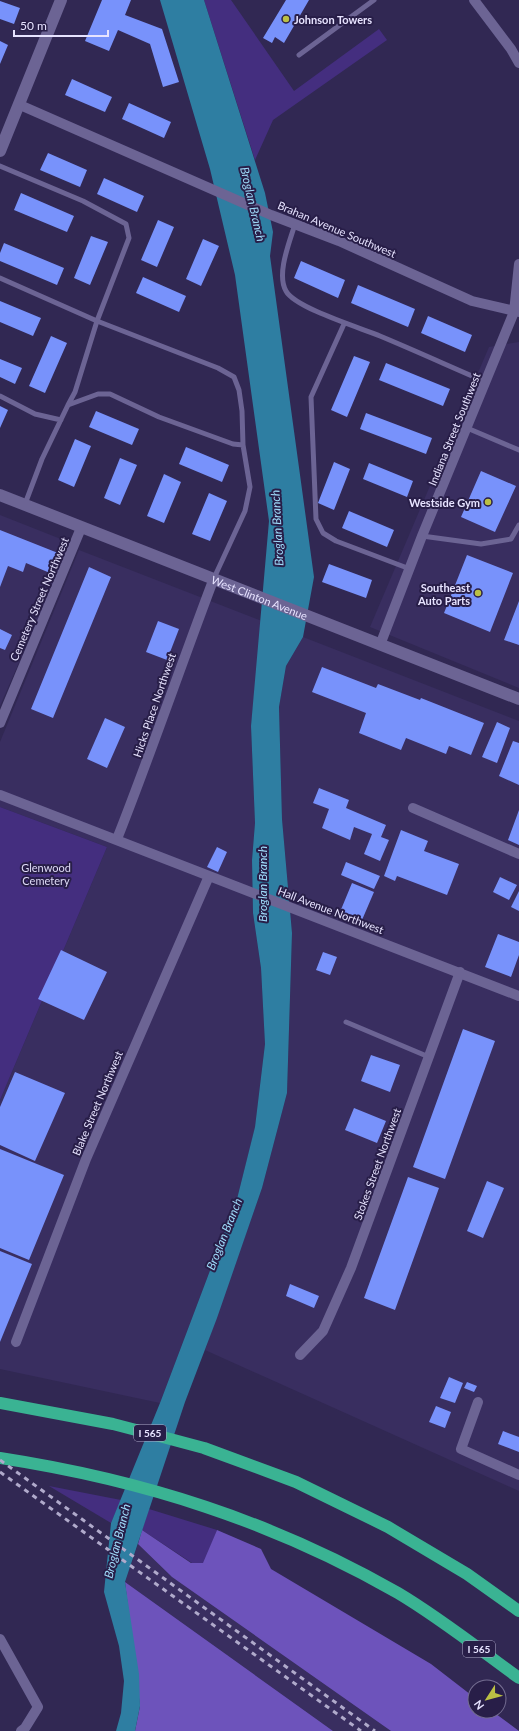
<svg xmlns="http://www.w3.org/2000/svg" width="519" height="1731" viewBox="0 0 519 1731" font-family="Lato,sans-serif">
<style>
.built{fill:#392e60}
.green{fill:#442e7f}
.forest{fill:#6d53bb}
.water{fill:#2e7ea2}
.building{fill:#7892fb}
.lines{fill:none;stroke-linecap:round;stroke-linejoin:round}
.lane{stroke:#6c6494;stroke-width:5}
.street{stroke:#6c6494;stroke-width:10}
.secondary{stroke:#6c6494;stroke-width:12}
.highway{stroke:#3ab393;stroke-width:12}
.rail{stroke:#b0aacb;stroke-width:3;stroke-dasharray:5 5;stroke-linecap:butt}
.poi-dot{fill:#bbc044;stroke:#281e48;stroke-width:1.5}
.labels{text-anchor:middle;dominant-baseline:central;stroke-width:4;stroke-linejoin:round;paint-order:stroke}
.shield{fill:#281e48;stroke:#aea8c8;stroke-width:1}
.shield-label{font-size:10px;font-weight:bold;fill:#e7e3ff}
.poi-label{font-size:11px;font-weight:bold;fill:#e7e3ff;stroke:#281e48;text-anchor:end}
.street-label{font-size:11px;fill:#e7e3ff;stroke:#281e48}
.park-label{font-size:11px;fill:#dfdbf7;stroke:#281e48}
.water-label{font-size:12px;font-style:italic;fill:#9fdbfa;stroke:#281e48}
</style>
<rect width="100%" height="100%" fill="#312853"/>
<!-- built -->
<path class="built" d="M519 342V688L370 627 489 347Z
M0 515 71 543 0 706Z
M79 550 262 621 251 726 255 823 252 860 253 913 261 968 265 1044 255 1128 237 1199 160 1403 0 1369V1100L107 847 0 807V742Z
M303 637 519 721V1491L205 1350 262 1188 287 1093 292 933 282 819 279 707 286 666Z
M138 1544 172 1577 391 1731H333L125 1582Z"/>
<!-- green -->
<path class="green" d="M204 0H231L294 91 379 29 387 40 273 120 255 160Z
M0 807 107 847 0 1100Z
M49 1486 121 1500 111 1523Z
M149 1509 217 1530 204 1563H192L142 1530Z"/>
<!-- forest -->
<path class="forest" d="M142 1530 191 1563H203L217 1530 261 1549 271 1569 431 1664 475 1698V1711H492L519 1731H391L172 1577 138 1544Z
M125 1582 333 1731H135L140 1706Z"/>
<!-- water -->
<path class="water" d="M160 0H204L265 193 273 232 270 256 314 577 303 637 286 666 279 707 282 819 292 933 287 1093 262 1188 217 1318 185 1402 125 1582 139 1674 140 1706 135 1731H116L121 1713 124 1681 119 1646 104 1592 111 1523 160 1403 237 1199 255 1127 265 1044 261 968 253 913 252 860 255 823 251 726 269 521 235 275 210 169Z"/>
<!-- building -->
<path class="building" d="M102 0H131L125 15 162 29 179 82 163 87 150 44 118 30 109 51 85 41Z
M286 0H309L284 43 275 37 272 43 263 38Z
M0 1 20 8 14 24 0 19Z
M0 41 8 45 0 64Z
M72 79 112 97 105 112 65 95Z
M129 103 171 122 164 138 122 119Z
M48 153 87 170 80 187 40 170Z
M104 178 144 196 137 212 97 194Z
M21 193 74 216 67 232 14 210Z
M158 220 174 227 157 267 141 260Z
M91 236 108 242 90 285 74 278Z
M203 239 219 246 201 286 186 279Z
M4 243 64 268 57 285 0 261V253Z
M301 261 345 280 338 298 294 278Z
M143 277 186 296 179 312 136 293Z
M358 285 415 309 408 327 351 303Z
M0 301 41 318 33 336 0 322Z
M428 316 472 335 465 352 421 333Z
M51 336 67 343 45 393 29 386Z
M354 356 370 362 347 417 331 410Z
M0 359 22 368 15 384 0 377Z
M386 363 450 389 443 406 379 380Z
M0 406 8 410 0 428Z
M96 411 139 429 132 445 89 427Z
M366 413 432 438 426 454 360 429Z
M75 439 91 446 74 487 58 480Z
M186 447 229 465 222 482 179 464Z
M120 458 137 465 120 505 104 498Z
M334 462 350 469 334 510 318 503Z
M369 463 413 481 407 497 363 479Z
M481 471 516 486 495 532 461 517Z
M164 474 181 482 164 523 147 516Z
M209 493 227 501 210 541 192 534Z
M349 511 394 530 387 547 342 528Z
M0 530 58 553 50 573 26 563 23 572 8 566 0 587Z
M467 555 513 573 490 632 444 613Z
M329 564 372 580 366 598 322 582Z
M89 567 111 577 53 718 31 709Z
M519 601V645L504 640Z
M158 621 179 629 167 660 146 652Z
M0 629 12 635 5 650 0 648Z
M322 667 376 688 378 684 420 700 421 698 484 723 471 755 449 746 446 754 406 738 401 750 359 733 366 713 312 692Z
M105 718 125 727 107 768 87 759Z
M497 722 510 728 497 763 482 757Z
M513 741 519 743V785L499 776Z
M319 788 349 800 346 808 386 825 381 837 389 840 380 861 364 854 372 834 354 827 350 840 322 828 329 809 313 803Z
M519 810V845L508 840Z
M401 830 428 841 424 851 459 864 447 895 397 876 395 881 384 876Z
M217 847 227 852 218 872 207 867Z
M346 862 380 876 374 889 341 875Z
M500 877 517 885 509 900 493 892Z
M352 883 374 892 362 920 340 912Z
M519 891V911L511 907Z
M498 934 519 942V955L511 977 485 967Z
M61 950 107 972 84 1020 38 999Z
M323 952 337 957 330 975 316 970Z
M463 1029 495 1041 445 1179 413 1167Z
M371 1055 400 1065 390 1092 361 1081Z
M15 1072 65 1093 35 1161 0 1145V1107Z
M354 1108 386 1121 377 1143 345 1130Z
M0 1149 64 1175 29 1260 0 1248Z
M408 1177 439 1188 395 1310 364 1298Z
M487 1181 504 1188 483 1238 467 1231Z
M0 1251 32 1264 0 1342Z
M290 1284 319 1296 314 1308 286 1296Z
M449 1377 463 1383 455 1403 440 1398Z
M467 1382 477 1386 474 1392 464 1388Z
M436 1406 451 1412 445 1428 429 1422Z
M503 1431 519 1437V1452L498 1444Z"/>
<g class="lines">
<!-- lane -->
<path class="lane" d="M299 55 374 0
M0 166 83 201 126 224 129 238 97 321 75 392 68 405
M295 224C290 241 276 274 286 291 295 308 361 328 380 336 416 351 451 367 486 382
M0 278 97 321 218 368 234 377 239 390 242 411 243 445 250 487 245 511 214 578
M344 324 311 397 316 519 323 533 336 541 410 569
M0 396 35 414 61 420
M467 428 519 450
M25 504 42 459 68 405 98 394H110L159 417 233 444 243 445
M422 536 481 544 511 539 519 525
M346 1022 429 1057"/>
<!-- street -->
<path class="street" d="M474 0 511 49 519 63
M20 105 271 215 339 241 472 301 519 312
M380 645 422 536 514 312 519 264
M0 723 81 528
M0 795 519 996
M413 808 519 854
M117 839C151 753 181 665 214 578
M16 1342 86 1159 209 876
M300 1355 323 1331 351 1268 460 972
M478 1402 461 1449 519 1475
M0 1639 38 1707 25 1728 21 1731"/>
<!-- secondary -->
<g class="secondary">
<path d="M0 151 61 0"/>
<path id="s1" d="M0 495 519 699"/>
</g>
<!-- highway -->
<path class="highway" d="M0 1403 113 1424 159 1436 204 1448 296 1482 388 1527 467 1574 519 1611
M0 1458C143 1480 272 1521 398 1593 440 1618 479 1649 519 1678"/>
<!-- rail -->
<path class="rail" d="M0 1460 375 1731
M0 1472 361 1731"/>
</g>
<!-- markers -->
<g class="poi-dot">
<circle cx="286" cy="19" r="4"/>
<circle cx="488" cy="502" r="4"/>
<circle cx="478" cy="593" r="4"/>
</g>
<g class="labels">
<!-- shield labels -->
<g class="shield">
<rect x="134" y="1425" width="32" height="16" rx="3"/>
<rect x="463" y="1641" width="32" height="16" rx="3"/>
</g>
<g class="shield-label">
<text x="150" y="1433">I 565</text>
<text x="479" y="1649">I 565</text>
</g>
<!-- poi labels -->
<g class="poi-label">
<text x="294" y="19" text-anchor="start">Johnson Towers</text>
<text x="480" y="502">Westside Gym</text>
<text x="470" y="587">Southeast<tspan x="470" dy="13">Auto Parts</tspan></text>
</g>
<!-- street labels -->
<g class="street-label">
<text transform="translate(337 229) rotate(23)">Brahan Avenue Southwest</text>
<text transform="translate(454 429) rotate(-68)">Indiana Street Southwest</text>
<text stroke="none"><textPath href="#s1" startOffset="279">West Clinton Avenue</textPath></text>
<text transform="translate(39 599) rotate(-67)">Cemetery Street Northwest</text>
<text transform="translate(154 705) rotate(-71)">Hicks Place Northwest</text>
<text transform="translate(331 910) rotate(21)">Hall Avenue Northwest</text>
<text transform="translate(97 1103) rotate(-67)">Blake Street Northwest</text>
<text transform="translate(377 1164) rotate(-70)">Stokes Street Northwest</text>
</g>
<!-- park labels -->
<g class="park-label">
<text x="46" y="867">Glenwood<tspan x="46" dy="13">Cemetery</tspan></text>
</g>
<!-- water labels -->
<g class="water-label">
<text transform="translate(253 204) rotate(77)">Broglan Branch</text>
<text transform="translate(277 528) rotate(-93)">Broglan Branch</text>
<text transform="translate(262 884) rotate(-90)">Broglan Branch</text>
<text transform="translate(224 1234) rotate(-68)">Broglan Branch</text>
<text transform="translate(117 1541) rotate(-76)">Broglan Branch</text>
</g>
</g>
<!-- north arrow -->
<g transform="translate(487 1699) rotate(234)"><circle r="19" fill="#281e48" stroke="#746d91"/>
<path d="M0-3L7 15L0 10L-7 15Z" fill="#bbc044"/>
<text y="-6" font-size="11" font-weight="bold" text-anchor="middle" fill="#e7e3ff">N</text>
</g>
<!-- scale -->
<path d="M14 30v6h94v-6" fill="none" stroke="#e7e3ff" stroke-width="2"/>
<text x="20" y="30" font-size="12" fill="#e7e3ff" stroke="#281e48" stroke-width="3" paint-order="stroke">50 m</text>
</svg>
